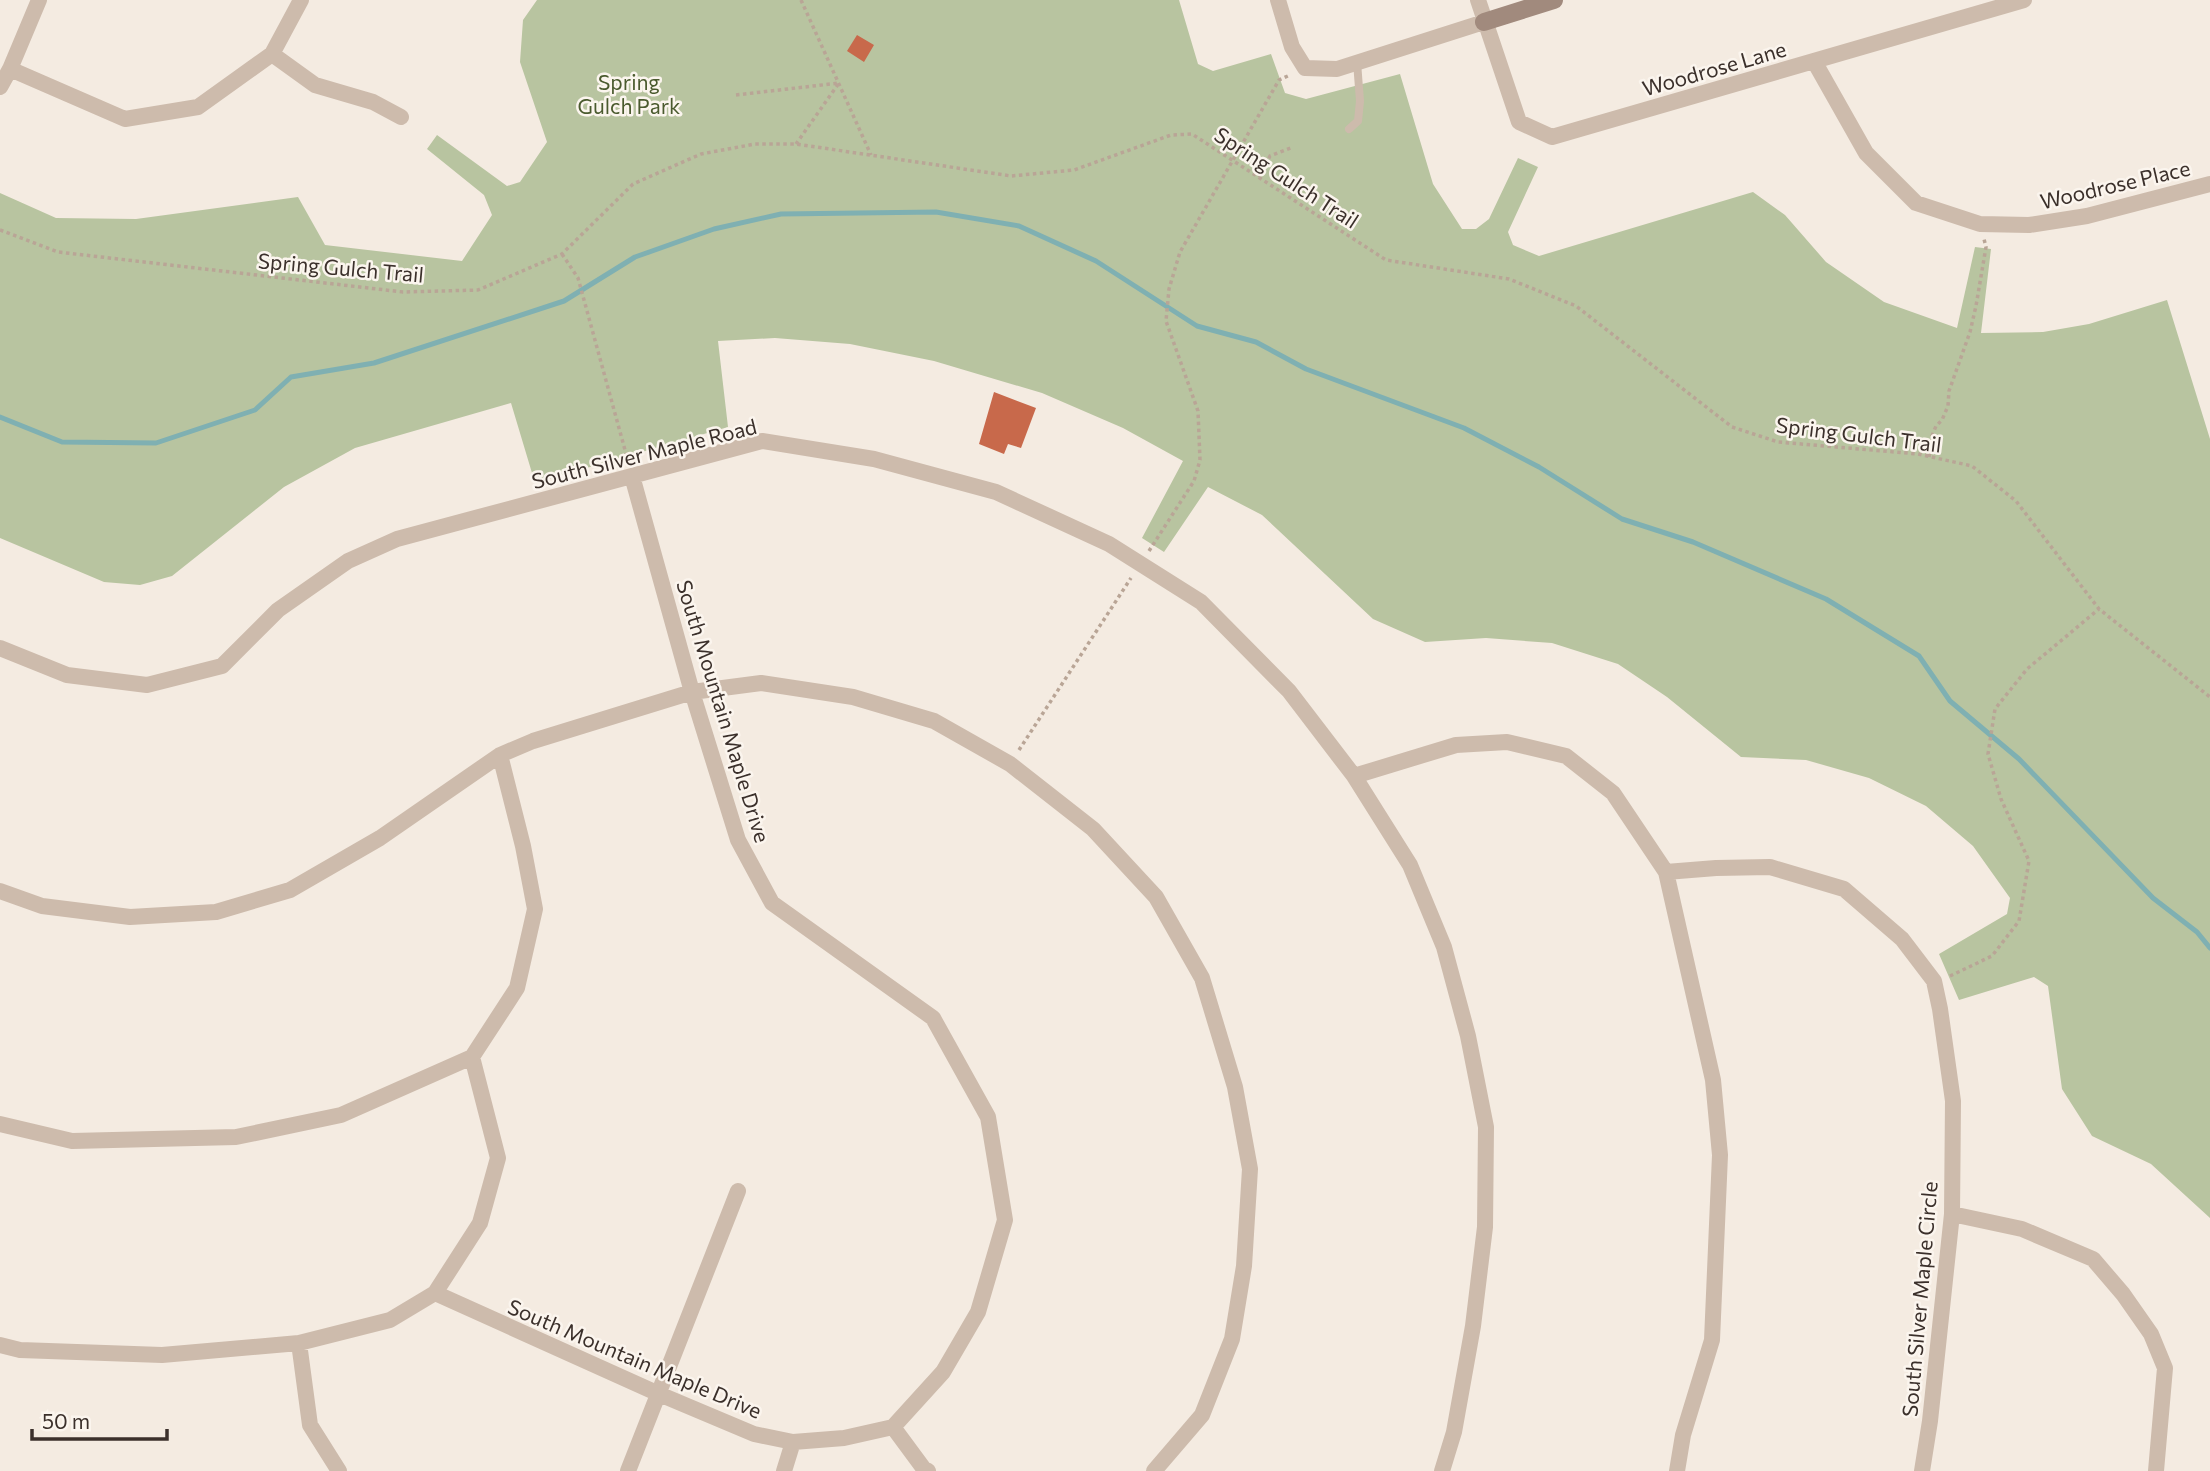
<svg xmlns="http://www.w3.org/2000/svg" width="2210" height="1471" viewBox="0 0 2210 1471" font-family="Commissioner,sans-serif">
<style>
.green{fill:#b8c4a0}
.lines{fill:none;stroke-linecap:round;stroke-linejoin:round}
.stream{stroke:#7fb0b2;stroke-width:5}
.building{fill:#c8694b}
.path{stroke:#b9a596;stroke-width:3.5;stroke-dasharray:3.5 3.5;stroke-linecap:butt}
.lane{stroke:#cdbbac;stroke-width:8}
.street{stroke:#cdbbac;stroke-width:16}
.secondary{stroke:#a18a7d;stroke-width:18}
.labels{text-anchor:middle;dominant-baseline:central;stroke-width:5;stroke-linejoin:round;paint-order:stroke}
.street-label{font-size:21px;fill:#3b302b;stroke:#fbf5ee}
.park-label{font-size:21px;fill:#4a5a2e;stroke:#fbf5ee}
</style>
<rect width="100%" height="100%" fill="#f4ebe1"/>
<!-- green -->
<path class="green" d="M537 0H1179L1198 64 1213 71 1271 54 1285 93 1306 99 1400 74 1433 184 1462 229H1476L1489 219 1518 158 1538 167 1508 232 1513 245 1539 256 1753 192 1785 215 1826 262 1884 302 1957 328 1975 247 1991 249 1981 333 2043 332 2089 324 2167 300 2210 439V1218L2151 1164 2092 1136 2062 1089 2048 986 2034 977 1959 1000 1939 954 2007 914 2010 898 1973 846 1926 806 1869 778 1806 760 1741 757 1667 697 1618 664 1552 643 1486 638 1425 642 1373 619 1262 515 1208 487 1164 552 1142 538 1183 461 1123 428 1042 393 934 361 850 344 775 338 718 341 728 427 535 483 511 403 355 448 284 487 172 576 140 585 104 582 0 538V193L56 218 136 219 298 197 325 245 462 261 492 215 484 195 427 149 437 135 507 186 520 182 547 142 520 62 523 20Z"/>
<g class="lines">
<!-- stream -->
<path class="stream" d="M0 417 62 442 156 443 255 410 291 377 374 363 564 301 635 257 714 229 781 214 936 212 1019 226 1096 261 1197 326 1256 342 1306 369 1464 428 1539 467 1622 519 1693 542 1826 599 1919 656 1950 701 2019 759 2153 898 2197 932 2210 948"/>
</g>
<!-- building -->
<path class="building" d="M857 35 874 45 864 62 847 51Z
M994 392 1036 408 1021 448 1008 444 1004 454 979 444Z"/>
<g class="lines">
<!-- path -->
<path class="path" d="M801 0 871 155
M736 95 839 83 796 144
M1259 177 1270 156 1293 147
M0 230 58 252 403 292 478 290 562 254 633 184 701 154 755 144H796L1011 176 1074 170 1171 135 1192 134 1386 260 1509 279 1576 306 1732 427 1778 442 1918 454 1972 466 2016 501 2099 609 2210 697
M562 254 578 278 628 461
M1929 457 1932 436 1936 426 1942 420 1948 406 1949 391 1970 332 1976 306 1986 247 1984 239
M1149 551 1194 481 1200 460 1198 411 1166 321 1169 289 1180 252 1279 80 1290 75
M1019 750 1131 578
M1950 976 1992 956 2019 921 2029 861 2001 799 1988 754 1995 709 2027 669 2099 609"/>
<!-- lane -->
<path class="lane" d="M1349 129 1358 121 1360 101 1357 62"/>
<!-- street -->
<path class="street" d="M1278 0 1292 47 1305 68 1337 69 1484 22
M1478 0 1519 122 1552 137 2024 0
M272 54 315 85 373 102 401 117
M1814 61 1866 153 1916 203 1980 224 2029 225 2087 216 2210 184
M10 69 125 119 198 107 272 54 301 0
M0 87 10 69 39 0
M0 648 67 675 147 685 222 666 278 610 348 561 397 539 762 441 874 459 996 492 1109 544 1201 602 1289 691 1354 776 1410 865 1444 947 1468 1036 1486 1127 1485 1227 1473 1326 1454 1432 1442 1471
M1354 776 1456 745 1507 742 1566 756 1613 793 1666 872 1713 1080 1720 1155 1712 1340 1683 1435 1677 1471
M1666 872 1716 868 1770 867 1844 889 1902 939 1934 981 1940 1009 1953 1101 1952 1214 1930 1421 1922 1471
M0 891 42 906 130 917 216 912 290 890 380 838 500 755 533 741 692 692 761 683 853 697 934 721 1010 764 1093 829 1156 897 1202 978 1235 1087 1250 1169 1244 1266 1232 1339 1202 1415 1154 1471
M0 1124 72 1141 236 1137 341 1115 472 1057 517 988 535 909 523 846 500 755
M1952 1214 2022 1229 2093 1259 2123 1294 2151 1334 2165 1368 2156 1471
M435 1293 659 1394 754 1434 793 1442 844 1438 893 1427 943 1372 978 1312 1005 1220 988 1117 933 1018 772 903 738 840 692 692 632 476
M299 1343 310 1425 339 1471
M0 1345 20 1350 162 1355 299 1343 390 1320 435 1293 480 1223 498 1158 472 1057
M893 1427 924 1469 928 1471
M628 1471 738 1191
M784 1471 793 1442"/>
<!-- secondary -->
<path class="secondary" d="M1484 22 1554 0"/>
</g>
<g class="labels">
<!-- street labels -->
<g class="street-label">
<text transform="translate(1714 68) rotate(-16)">Woodrose Lane</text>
<text transform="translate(1287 177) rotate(33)">Spring Gulch Trail</text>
<text transform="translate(2115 184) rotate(-13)">Woodrose Place</text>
<text transform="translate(341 267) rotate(5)">Spring Gulch Trail</text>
<text transform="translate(1859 434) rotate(7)">Spring Gulch Trail</text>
<text transform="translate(644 453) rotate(-14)">South Silver Maple Road</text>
<text transform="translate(724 711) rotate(73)">South Mountain Maple Drive</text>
<text transform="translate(1919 1299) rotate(-85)">South Silver Maple Circle</text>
<text transform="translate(635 1358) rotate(23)">South Mountain Maple Drive</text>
</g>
<!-- park labels -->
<g class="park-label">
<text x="629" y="81">Spring<tspan x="629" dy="24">Gulch Park</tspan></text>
</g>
</g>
<!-- scale -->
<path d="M32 1429v10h135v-10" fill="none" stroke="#3b302b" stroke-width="3.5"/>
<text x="42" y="1429" font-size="21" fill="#3b302b" stroke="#fbf5ee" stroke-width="5" paint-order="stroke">50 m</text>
</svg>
